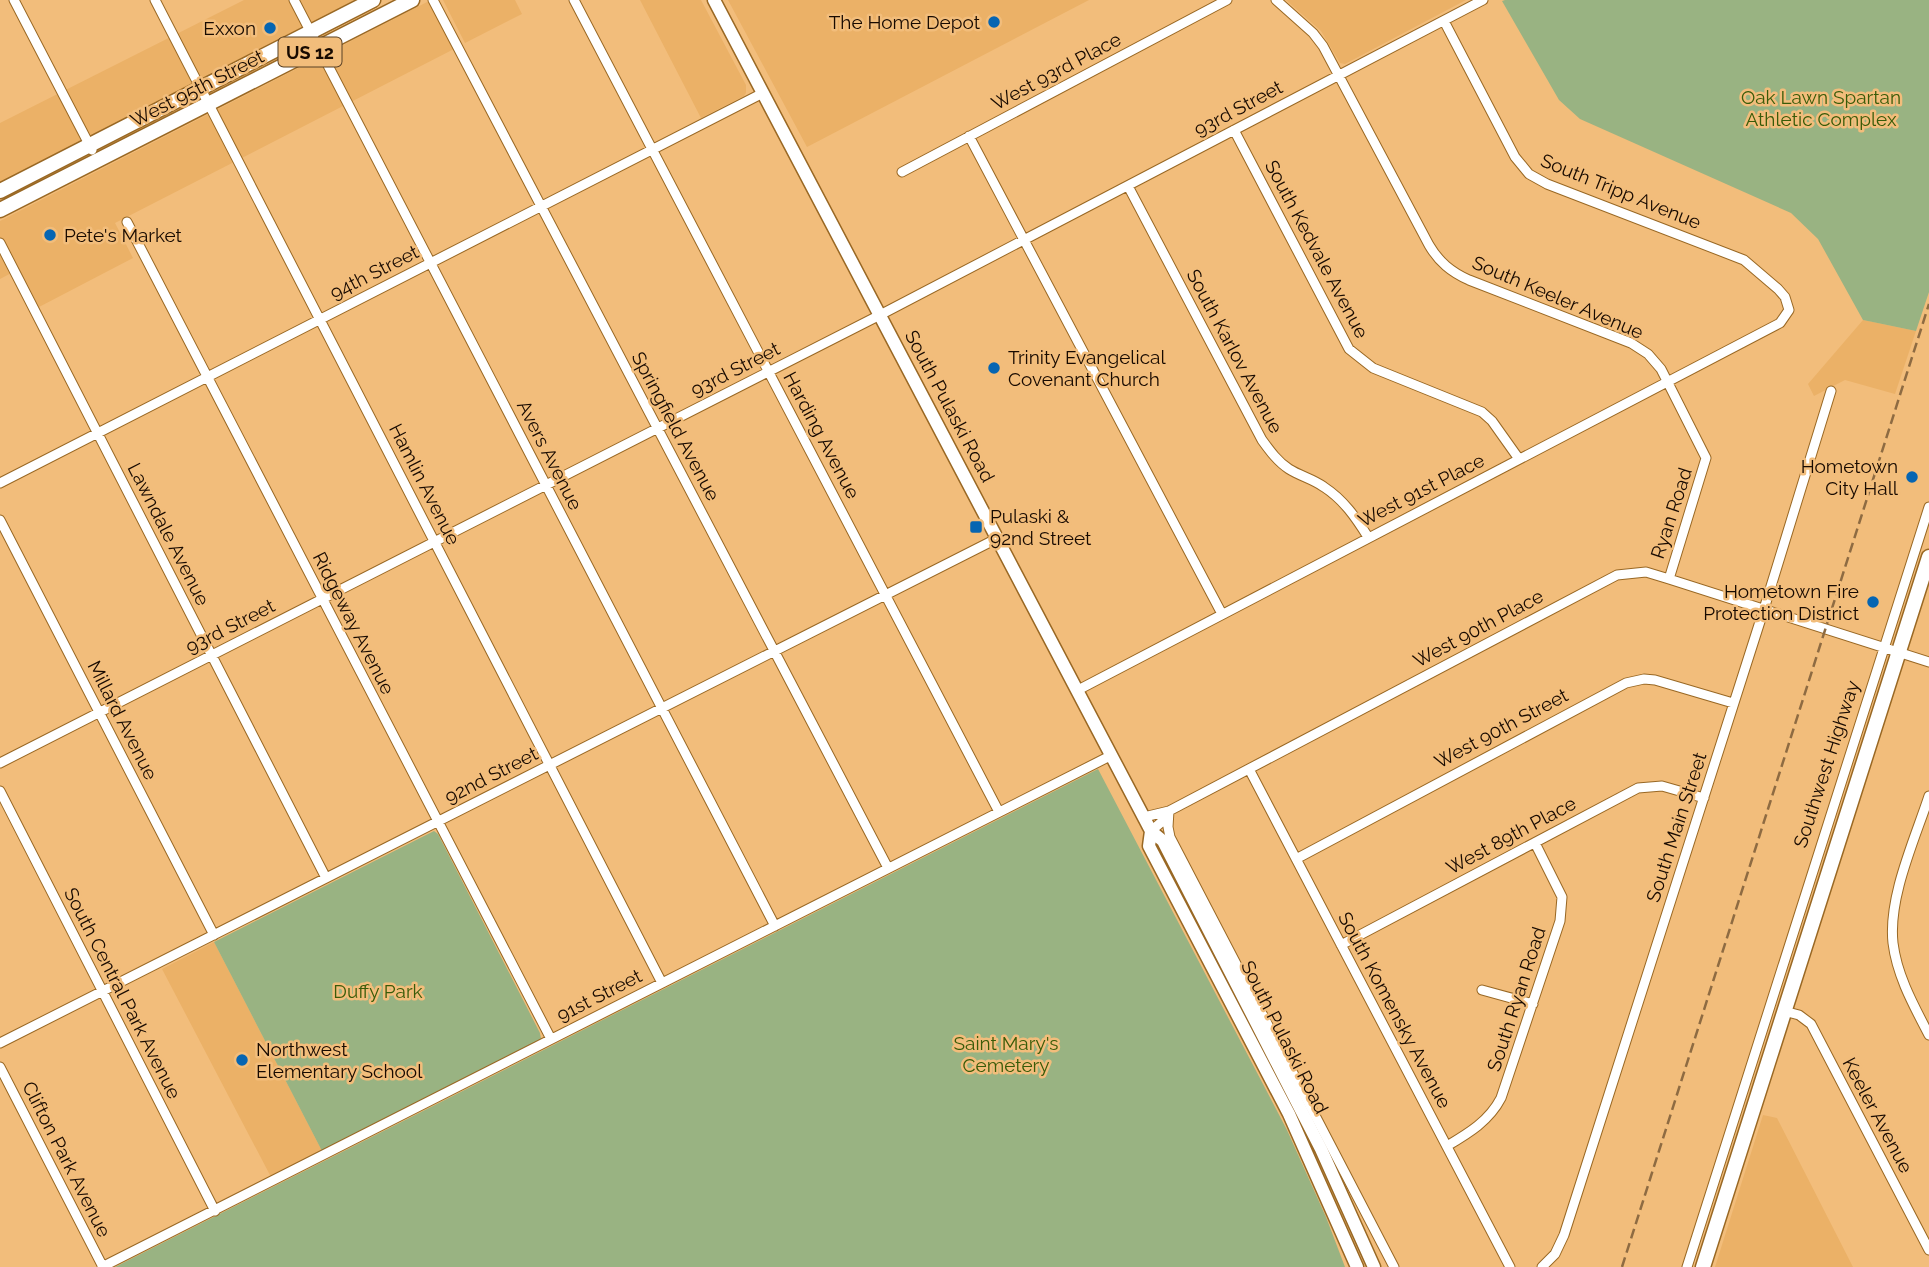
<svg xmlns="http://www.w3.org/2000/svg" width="1929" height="1267" viewBox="0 0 1929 1267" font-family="Raleway,sans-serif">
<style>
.built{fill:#ebb167}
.green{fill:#99b382}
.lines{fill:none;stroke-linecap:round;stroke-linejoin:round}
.street-casing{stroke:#996824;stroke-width:11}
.secondary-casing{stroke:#996824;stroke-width:15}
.primary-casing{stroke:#996824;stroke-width:17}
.street{stroke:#fff;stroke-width:9}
.secondary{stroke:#fff;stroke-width:12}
.primary{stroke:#fff;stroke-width:14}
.rail{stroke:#8e6b42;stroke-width:2.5;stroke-dasharray:10 5;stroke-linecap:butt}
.poi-dot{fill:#0665b2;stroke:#f2bd7b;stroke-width:2.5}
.labels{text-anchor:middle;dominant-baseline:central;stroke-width:5;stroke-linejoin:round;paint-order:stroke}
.shield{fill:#f2bd7b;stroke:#594025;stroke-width:2}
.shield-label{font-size:18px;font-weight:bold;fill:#180a00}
.poi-label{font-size:19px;fill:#180a00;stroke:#f2bd7b;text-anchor:end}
.street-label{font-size:19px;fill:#180a00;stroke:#f2bd7b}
.park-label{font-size:19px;fill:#385b09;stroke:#f2bd7b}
</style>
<rect width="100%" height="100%" fill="#f2bd7b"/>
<!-- built -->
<path class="built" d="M244 0H360L0 184V123Z
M443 0H515L522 14 465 43Z
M640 0H701L746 85V93L744 96 701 118Z
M728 0H1089L807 147Z
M1286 0H1466L1345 64 1340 63 1321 31Z
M429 1 454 49 115 223 133 258 39 307 19 269 0 279V221Z
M1863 320 1916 331 1895 394 1845 380 1814 396 1808 384Z
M214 942 322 1151 271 1177 162 969Z
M1763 1115 1777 1118 1853 1267H1715Z"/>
<!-- green -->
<path class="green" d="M1505 0H1929V292L1916 331 1863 320 1818 239 1791 213 1580 119 1559 100 1502 1Z
M1098 769 1287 1130 1326 1217 1345 1267H115Z
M434 831 438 834 540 1033 541 1039 322 1151 214 942Z"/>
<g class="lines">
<!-- street casing -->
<g class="street-casing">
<path id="street" d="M14 0 92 150
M155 0 662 983
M294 0 775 926
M433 0 888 868
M574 0 999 812
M1276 0 1313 33 1323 46 1429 245C1439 262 1451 272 1469 280L1631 343 1648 354 1661 369 1706 458 1669 579
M1234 130 1349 349 1373 368 1482 412 1492 421 1519 459
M969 136 1222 614
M902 172 1227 0
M1128 186 1262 440C1270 451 1278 462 1289 469 1300 476 1313 479 1324 487 1344 500 1356 518 1368 537
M127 222 551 1039
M0 243 326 878
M0 483 763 93
M0 520 214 935
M1078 690 1780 323 1789 310 1785 297 1778 289 1744 260 1547 184 1529 174 1515 157 1444 21
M0 763 880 315 1483 0
M1249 769 1510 1267
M0 791 215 1211
M1929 796C1915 839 1888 897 1893 943 1897 976 1914 1006 1929 1035
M1169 811 1168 827 1170 837 1394 1267
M1144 817 1169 811 1617 575 1646 572 1669 579 1929 662
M1151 831 1165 819 1168 812
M1296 859 1626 683 1644 679 1655 680 1733 703
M1341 945 1638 788 1662 786 1704 798
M1482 990 1533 1004
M1784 1011 1799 1015 1811 1024 1929 1250
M0 1043 998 538
M0 1067 103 1267
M1447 1146C1469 1133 1489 1121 1501 1098L1560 921 1562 897 1535 843
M102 1267 1112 755
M1542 1267 1555 1254 1564 1235 1764 609 1831 391
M1687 1267 1929 507"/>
</g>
<!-- secondary casing -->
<g class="secondary-casing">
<path id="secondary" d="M714 0 1151 831 1163 841 1321 1149 1374 1267
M1151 831 1149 846 1289 1114 1357 1267"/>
</g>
<!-- primary casing -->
<g class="primary-casing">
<path id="primary" d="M0 191 373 0
M0 210 412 0
M1703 1267 1929 557"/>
</g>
<!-- street -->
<use href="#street" class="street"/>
<!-- secondary -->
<use href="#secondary" class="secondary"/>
<!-- primary -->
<use href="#primary" class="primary"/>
<!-- rail -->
<path class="rail" d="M1622 1267 1929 304"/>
</g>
<!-- markers -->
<g class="poi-dot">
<circle cx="994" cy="22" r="7"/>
<circle cx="270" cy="28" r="7"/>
<circle cx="50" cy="235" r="7"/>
<circle cx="994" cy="368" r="7"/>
<circle cx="1912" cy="477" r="7"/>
<rect x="969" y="520" width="14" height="14" rx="3.5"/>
<circle cx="1873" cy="602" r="7"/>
<circle cx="242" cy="1060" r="7"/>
</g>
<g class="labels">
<!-- shield labels -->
<rect class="shield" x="278.5" y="37.5" width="63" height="29" rx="5"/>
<g class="shield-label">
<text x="310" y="52">US 12</text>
</g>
<!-- poi labels -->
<g class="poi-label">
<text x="980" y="22">The Home Depot</text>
<text x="256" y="28">Exxon</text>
<text x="64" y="235" text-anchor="start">Pete's Market</text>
<text x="1008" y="357" text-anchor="start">Trinity Evangelical<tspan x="1008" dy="22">Covenant Church</tspan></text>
<text x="1898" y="466">Hometown<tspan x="1898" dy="22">City Hall</tspan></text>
<text x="990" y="516" text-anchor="start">Pulaski &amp;<tspan x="990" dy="22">92nd Street</tspan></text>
<text x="1859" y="591">Hometown Fire<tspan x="1859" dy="22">Protection District</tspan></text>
<text x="256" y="1049" text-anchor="start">Northwest<tspan x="256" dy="22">Elementary School</tspan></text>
</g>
<!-- street labels -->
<g class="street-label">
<text transform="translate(1056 71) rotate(-28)">West 93rd Place</text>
<text transform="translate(197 88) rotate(-27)">West 95th Street</text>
<text transform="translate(1238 108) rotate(-28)">93rd Street</text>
<text transform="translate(1621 191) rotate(22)">South Tripp Avenue</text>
<text transform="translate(1317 249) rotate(62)">South Kedvale Avenue</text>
<text transform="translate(374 272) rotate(-27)">94th Street</text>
<text transform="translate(1558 297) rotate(23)">South Keeler Avenue</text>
<text transform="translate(1235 351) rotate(62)">South Karlov Avenue</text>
<text transform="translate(735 369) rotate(-27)">93rd Street</text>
<text transform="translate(950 406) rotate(62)">South Pulaski Road</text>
<text transform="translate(676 426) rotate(62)">Springfield Avenue</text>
<text transform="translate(822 435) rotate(62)">Harding Avenue</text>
<text transform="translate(550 455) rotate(63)">Avers Avenue</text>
<text transform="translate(425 484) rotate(63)">Hamlin Avenue</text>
<text transform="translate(1421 490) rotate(-27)">West 91st Place</text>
<text transform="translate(1671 513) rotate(-72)">Ryan Road</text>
<text transform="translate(169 534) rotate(63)">Lawndale Avenue</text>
<text transform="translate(354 623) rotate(63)">Ridgeway Avenue</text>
<text transform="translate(230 626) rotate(-27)">93rd Street</text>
<text transform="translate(1478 628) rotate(-28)">West 90th Place</text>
<text transform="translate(123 720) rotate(63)">Millard Avenue</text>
<text transform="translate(1501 728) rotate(-28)">West 90th Street</text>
<text transform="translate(1826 764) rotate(-72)">Southwest Highway</text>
<text transform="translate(491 775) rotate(-27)">92nd Street</text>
<text transform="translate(1676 827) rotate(-72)">South Main Street</text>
<text transform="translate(1511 835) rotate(-28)">West 89th Place</text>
<text transform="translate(123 993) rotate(63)">South Central Park Avenue</text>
<text transform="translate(599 995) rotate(-27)">91st Street</text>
<text transform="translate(1516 999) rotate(-72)">South Ryan Road</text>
<text transform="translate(1395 1010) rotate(62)">South Komensky Avenue</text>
<text transform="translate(1285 1037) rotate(63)">South Pulaski Road</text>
<text transform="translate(1878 1115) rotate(62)">Keeler Avenue</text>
<text transform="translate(67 1159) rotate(63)">Clifton Park Avenue</text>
</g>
<!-- park labels -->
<g class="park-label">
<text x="1821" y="97">Oak Lawn Spartan<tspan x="1821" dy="22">Athletic Complex</tspan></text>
<text x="378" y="991">Duffy Park</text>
<text x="1006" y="1043">Saint Mary's<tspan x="1006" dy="22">Cemetery</tspan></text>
</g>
</g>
</svg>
